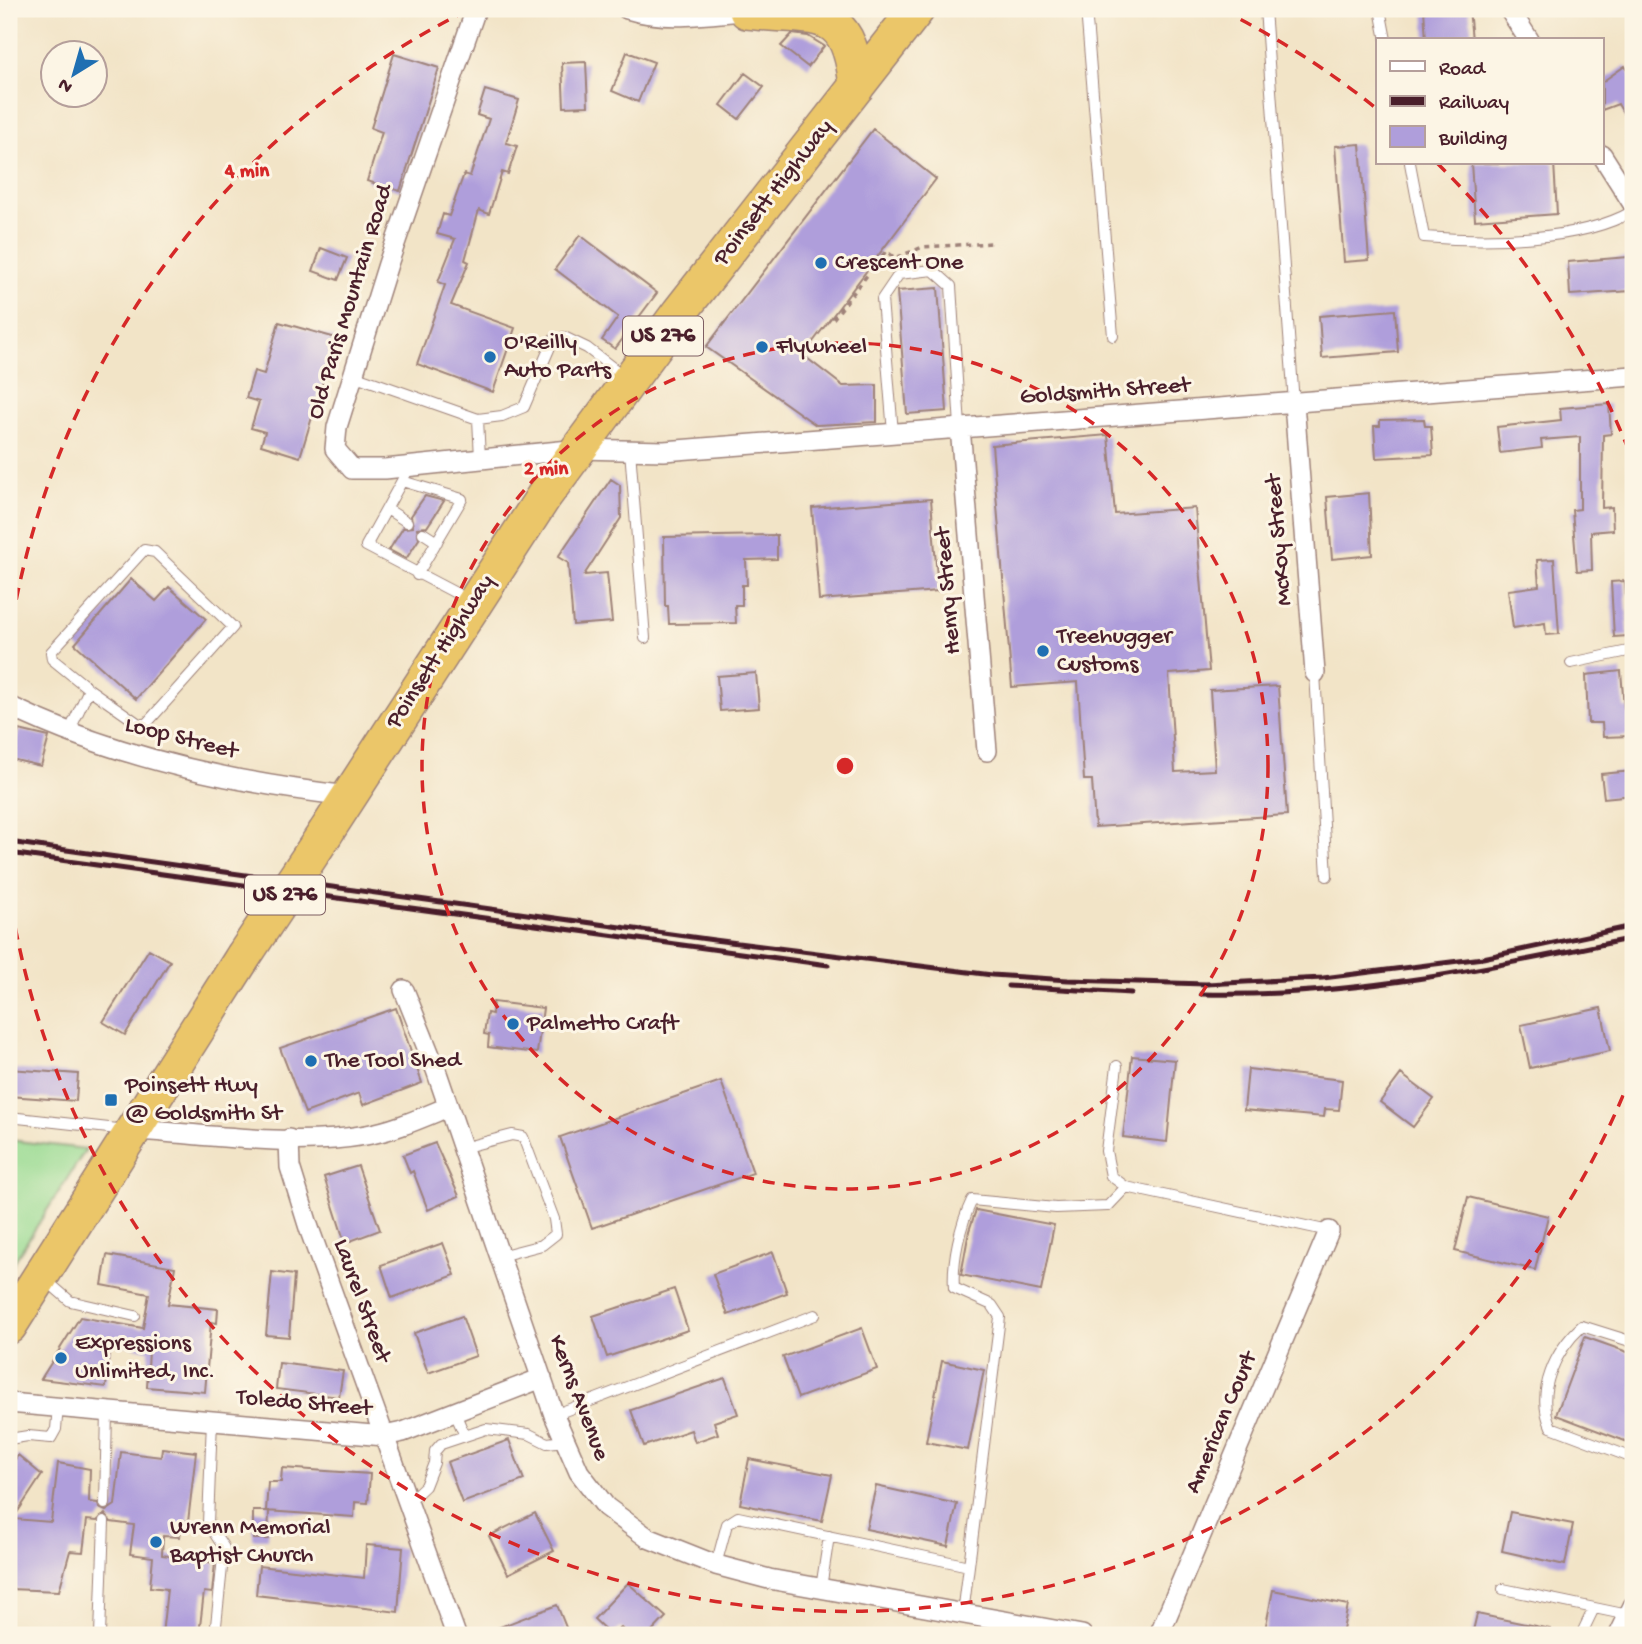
<svg xmlns="http://www.w3.org/2000/svg" width="1642" height="1644" viewBox="0 0 1642 1644" font-family="'Gochi Hand',sans-serif">
<style>
.green{fill:#98da91;stroke:#717c5e;stroke-width:2}
.building{fill:#af9edb}
.lines{fill:none;stroke-linecap:round;stroke-linejoin:round}
.lane-casing{stroke:#9e8279;stroke-width:12}
.street-casing{stroke:#9e8279;stroke-width:22}
.highway-casing{stroke:#9e8279;stroke-width:38}
.path{stroke:#9e8279;stroke-width:3.5;stroke-dasharray:5 5;stroke-linecap:butt}
.lane{stroke:#fff;stroke-width:10}
.street{stroke:#fff;stroke-width:19}
.highway{stroke:#ebc669;stroke-width:35}
.rail{stroke:#4a1f2b;stroke-width:5}
.highway-bridge-casing{stroke:#9e8279;stroke-width:38;stroke-linecap:butt}
.highway-bridge{stroke:#ebc669;stroke-width:35}
.ring{fill:none;stroke:#d62828;stroke-width:3.5;stroke-dasharray:12 9}
.poi-dot{fill:#1f6fb2;stroke:#fcf5e5;stroke-width:2.5}
.labels{text-anchor:middle;dominant-baseline:central;stroke-width:6;stroke-linejoin:round;paint-order:stroke}
.shield{fill:#fcf5e5;stroke:#7f5f63;stroke-width:2}
.shield-label{font-size:23px;font-weight:bold;fill:#4a1f2b}
.street-label{font-size:24px;fill:#4a1f2b;stroke:#fcf5e5}
.poi-label{font-size:24px;fill:#4a1f2b;stroke:#fcf5e5;text-anchor:start}
.centre{fill:#d62828;stroke:#fcf5e5;stroke-width:3.5}
.ring-label{font-size:21px;text-anchor:middle;font-weight:bold;fill:#d62828;stroke:#fcf5e5;stroke-width:6;stroke-linejoin:round;paint-order:stroke}
</style>
<rect width="100%" height="100%" fill="#fcf5e5"/>
<filter id="ink" filterUnits="userSpaceOnUse"><feTurbulence type="fractalNoise" baseFrequency=".0143" numOctaves="2"/><feDisplacementMap in="SourceGraphic" scale="14" xChannelSelector="R" yChannelSelector="G"/><feConvolveMatrix kernelMatrix="1 2 1 2 8 2 1 2 1" color-interpolation-filters="sRGB"/></filter>
<filter id="wash" filterUnits="userSpaceOnUse"><feTurbulence type="fractalNoise" baseFrequency=".00686" numOctaves="4" result="noise"/><feDisplacementMap in="SourceGraphic" scale="28" xChannelSelector="R" yChannelSelector="G"/><feGaussianBlur stdDeviation="1.57" result="paint"/><feColorMatrix in="noise" values="0 0 0 0 0 0 0 0 0 0 0 0 0 0 0 0 0 1.4 0 .05"/><feComposite in="paint" operator="in"/></filter>
<g filter="url(#wash)">
<rect width="100%" height="100%" fill="#f2e4c7"/>
<!-- green -->
<path class="green" d="M9 1140 86 1149 9 1270Z"/>
<g id="blocks">
<!-- building -->
<path class="building" d="M1424 9H1469L1472 40H1426Z
M792 34 808 36 824 46 808 67 781 46Z
M627 52 654 62 638 102 612 91Z
M394 54 439 68 400 191 367 181 382 132 371 128Z
M586 62 588 106 564 107 562 63Z
M1625 66 1633 79V130L1618 104 1602 110V82Z
M745 73 764 87 739 119 721 105Z
M485 90 519 100 506 143 517 146 508 174 502 172 489 214 479 210 465 260 469 262 451 305 515 328 493 392 417 364 445 285 438 282 455 239 437 234 443 214 449 216 464 174 470 176 489 119 477 115Z
M873 129 936 179 803 355 843 386 877 385V422L816 425 706 347Z
M1360 144 1369 260 1344 262 1335 146Z
M1471 163H1554L1557 214 1475 220Z
M580 235 657 293 615 349 602 340 618 317 555 269Z
M321 248 347 258 338 280 313 271Z
M1628 257 1631 291 1570 295 1568 262Z
M938 288 947 411 907 414 897 291Z
M1395 310 1398 352 1322 358 1319 316Z
M279 322 336 338 300 457 261 445 265 432 251 428 259 402 246 398 254 371 264 374Z
M1609 404 1611 434 1603 435 1602 508 1612 507 1613 530 1591 532 1592 570 1577 571 1572 510 1580 509V437L1541 440 1542 448 1500 453 1497 427 1561 420 1560 408Z
M1424 419 1425 426H1431L1433 455 1376 458 1374 426H1380V420Z
M1108 435 1115 514 1195 508 1209 671 1169 674 1175 772 1215 770 1210 690 1278 686 1287 815 1095 827 1092 780H1084L1078 682 1012 687 992 445Z
M611 479 620 485 621 518 584 575 607 573 612 622 573 625 568 563 558 557Z
M1369 493 1372 555 1332 559 1327 497Z
M425 496 444 501 427 527 417 528 419 539 406 559 389 550 403 528 413 527 411 516Z
M931 499 938 591 819 600 812 508Z
M777 535V559L746 560 747 585H742V605H735L736 623 669 624 668 606H665L664 537Z
M1554 559 1559 634 1546 635 1545 623 1513 628 1508 590 1539 586 1537 560Z
M131 579 156 601 169 587 206 619 136 699 75 644Z
M1625 581 1628 636 1614 637 1611 582Z
M1621 671 1624 708H1631V736L1603 737 1602 723H1588L1586 675Z
M756 673 759 708 720 711 717 676Z
M19 730 49 737 41 766 11 759Z
M1633 771V795L1604 798 1601 774Z
M149 949 170 961 125 1035 103 1022Z
M493 1002 543 1008 537 1053 488 1047 489 1035 484 1034 487 1013 492 1014Z
M396 1008 422 1083 363 1105 359 1093 305 1113 280 1048Z
M1601 1008 1610 1051 1530 1068 1521 1025Z
M1132 1056 1175 1060 1167 1142 1123 1137Z
M9 1069 78 1074 76 1101 9 1096Z
M1248 1069 1342 1080 1339 1110 1325 1109 1324 1117 1244 1110Z
M1401 1074 1434 1099 1413 1127 1380 1102Z
M721 1081 753 1173 592 1228 560 1137Z
M435 1143 459 1196 428 1210 413 1171 410 1173 403 1155Z
M358 1166 380 1230 345 1243 324 1177Z
M1468 1197 1548 1216 1535 1270 1455 1251Z
M976 1210 1054 1225 1041 1291 961 1275 969 1231Z
M443 1243 455 1275 392 1298 381 1265Z
M773 1252 787 1293 728 1315 713 1274Z
M107 1255 175 1267 168 1304 218 1309 217 1323 211 1322 205 1392 147 1387 149 1350 110 1342 106 1387 41 1379 80 1317 143 1328 149 1294 102 1285Z
M272 1272 294 1275 289 1337 266 1335Z
M674 1289 688 1330 607 1357 593 1316Z
M462 1316 476 1356 428 1373 414 1333Z
M862 1328 877 1369 798 1398 783 1357Z
M1585 1337 1633 1354V1444L1556 1415Z
M942 1361 984 1370 968 1450 926 1442Z
M279 1363 343 1371 339 1397 276 1389Z
M725 1378 738 1414 714 1422 718 1434 695 1442 691 1430 644 1446 631 1410Z
M509 1440 524 1480 462 1503 447 1462Z
M162 1448 196 1452 188 1522 182 1521 180 1537 163 1536 162 1555 215 1563 212 1593 204 1592 199 1635H162L167 1589 150 1587 153 1557 130 1554 134 1525 111 1522 105 1514 97 1521 87 1520 83 1552 70 1551 59 1591 9 1589V1469L18 1455 42 1475 13 1519 51 1522 58 1463 90 1469 89 1502 98 1503 99 1508 106 1511 115 1505 121 1452 161 1457Z
M749 1459 832 1475 822 1521 740 1504Z
M282 1468 370 1474 368 1503 355 1502 354 1517 266 1511 268 1482H281Z
M876 1486 957 1504 948 1546 866 1529Z
M253 1511H269L268 1539H253Z
M1510 1512 1573 1524 1565 1565 1502 1551Z
M535 1513 554 1551 508 1574 489 1536Z
M366 1545 403 1548 398 1612 256 1595 259 1566 364 1578Z
M628 1583 666 1617 649 1635H629L621 1628 611 1635 594 1619Z
M1273 1590 1348 1605 1342 1635H1264Z
M557 1605 569 1635H482V1634Z
M1477 1614 1550 1629V1635H1472Z"/>
</g>
</g>
<g filter="url(#ink)">
<use href="#blocks" fill-opacity="0" stroke="#9e8279" stroke-width="2"/>
<g class="lines">
<!-- lane casing -->
<g class="lane-casing">
<path id="lane" d="M1086 9 1113 336
M1265 9 1294 403
M1380 9 1386 40
M1410 163 1424 237C1484 242 1580 242 1633 211
M353 375 478 419 502 416 524 407 553 340 564 337 587 348 626 378
M478 419 480 458
M893 433 882 299 899 274 933 270 951 286 960 427
M630 450 645 638
M409 468 366 546 469 600
M402 481 462 499 417 575
M387 509 407 522
M423 533 437 542
M1571 663 1633 650
M1315 673 1327 876
M69 732 89 689 52 659 51 652 144 550 155 552 233 627 146 724H139L89 689
M9 1117 127 1130
M462 1148 512 1135 523 1137 554 1219 556 1234 542 1245 500 1256
M1126 1187 1329 1231
M47 1281 70 1301 135 1316
M1633 1342 1582 1326C1555 1351 1535 1392 1551 1427L1633 1458
M455 1413 465 1436
M554 1415 815 1315
M212 1420 208 1523 224 1548 215 1635
M9 1439 28 1436 51 1438 56 1429 58 1407
M408 1502 425 1486 434 1463 435 1451 441 1444 486 1429 529 1434 547 1443 565 1441
M105 1504 107 1411
M716 1565 727 1524 738 1517 969 1566
M821 1588 829 1536
M1503 1589 1628 1615
M963 1614 1000 1317 992 1305 954 1288C952 1261 960 1225 972 1200L1056 1208 1108 1206 1126 1187 1111 1176 1106 1151 1117 1066
M100 1635 104 1521
M1581 1635 1594 1608"/>
</g>
<!-- street casing -->
<g class="street-casing">
<path id="street" d="M476 9 388 264 337 427 335 449 352 469H385L579 449 664 451 1633 376
M627 9C668 22 713 13 755 10
M1509 9 1529 40
M1602 155 1633 204
M1294 403 1315 673
M960 427 987 751
M9 706C114 757 233 783 349 796
M404 990 436 1070 554 1415 579 1472 606 1507 648 1538 716 1565 769 1579 1082 1635
M134 1130C208 1134 294 1148 366 1135 395 1130 421 1118 448 1107
M289 1139 290 1167 309 1228 456 1635
M9 1403 384 1436 403 1432 542 1378
M1159 1635 1329 1231
M1619 1635 1633 1606"/>
</g>
<!-- highway casing -->
<g class="highway-casing">
<path id="highway" d="M747 11C819 19 848 3 857 86
M326 832 544 496 679 313 917 9
M9 1326 243 957"/>
</g>
<!-- path -->
<path class="path" d="M833 319 886 251 895 258 923 247 992 243"/>
<!-- lane -->
<use href="#lane" class="lane"/>
<!-- street -->
<use href="#street" class="street"/>
<!-- highway -->
<use href="#highway" class="highway"/>
<!-- rail -->
<path class="rail" d="M9 842 714 940 992 975 1068 980 1206 984 1323 978 1483 958 1633 926
M9 853 828 965
M1008 986 1131 993
M1201 994C1346 998 1491 968 1633 938"/>
<!-- highway-bridge casing -->
<g class="highway-bridge-casing">
<path id="highway-bridge" d="M243 957 326 832"/>
</g>
<!-- highway-bridge -->
<use href="#highway-bridge" class="highway-bridge"/>
</g>
</g>
<!-- distance rings -->
<g class="ring">
<circle cx="845" cy="766" r="423"/>
<path d="M1631 1076A845 845 0 0 1 9 891M9 641A845 845 0 0 1 468 10M1222 10A845 845 0 0 1 1377 109M1437 163A845 845 0 0 1 1631 456"/>
</g>
<!-- markers -->
<g class="poi-dot">
<circle cx="821" cy="263" r="7"/>
<circle cx="762" cy="347" r="7"/>
<circle cx="490" cy="357" r="7"/>
<circle cx="1043" cy="651" r="7"/>
<circle cx="513" cy="1024" r="7"/>
<circle cx="311" cy="1061" r="7"/>
<rect x="104" y="1093" width="14" height="14" rx="3.5"/>
<circle cx="61" cy="1358" r="7"/>
<circle cx="156" cy="1542" r="7"/>
</g>
<g class="labels">
<!-- shield labels -->
<g class="shield">
<rect x="623" y="316.5" width="80" height="39" rx="5"/>
<rect x="245" y="875.5" width="80" height="39" rx="5"/>
</g>
<g class="shield-label">
<text x="663" y="336">US 276</text>
<text x="285" y="895">US 276</text>
</g>
<!-- street labels -->
<g class="street-label">
<text transform="translate(774 193) rotate(-52)">Poinsett Highway</text>
<text transform="translate(351 302) rotate(-73)">Old Paris Mountain Road</text>
<text transform="translate(1105 392) rotate(-4)">Goldsmith Street</text>
<text transform="translate(1280 540) rotate(-95)">McKoy Street</text>
<text transform="translate(949 591) rotate(-95)">Henry Street</text>
<text transform="translate(441 652) rotate(-57)">Poinsett Highway</text>
<text transform="translate(181 739) rotate(14)">Loop Street</text>
<text transform="translate(361 1301) rotate(70)">Laurel Street</text>
<text transform="translate(578 1398) rotate(69)">Kerns Avenue</text>
<text transform="translate(304 1404) rotate(5)">Toledo Street</text>
<text transform="translate(1222 1423) rotate(-67)">American Court</text>
</g>
<!-- poi labels -->
<g class="poi-label">
<text x="835" y="263">Crescent One</text>
<text x="504" y="343">O'Reilly<tspan x="504" dy="28">Auto Parts</tspan></text>
<text x="776" y="347">Flywheel</text>
<text x="1057" y="637">Treehugger<tspan x="1057" dy="28">Customs</tspan></text>
<text x="527" y="1024">Palmetto Craft</text>
<text x="325" y="1061">The Tool Shed</text>
<text x="125" y="1086">Poinsett Hwy<tspan x="125" dy="28">@ Goldsmith St</tspan></text>
<text x="75" y="1344">Expressions<tspan x="75" dy="28">Unlimited, Inc.</tspan></text>
<text x="170" y="1528">Wrenn Memorial<tspan x="170" dy="28">Baptist Church</tspan></text>
</g>
</g>
<circle cx="845" cy="766" r="10" class="centre"/>
<g class="ring-label">
<text x="247" y="176">4 min</text>
<text x="546" y="474">2 min</text>
</g>
<!-- margin -->
<rect width="1642" height="1644" fill="none" stroke="#fcf5e5" stroke-width="35"/>
<!-- legend -->
<rect x="1376" y="38" width="228" height="126" fill="#fcf5e5" stroke="#b59f9b" stroke-width="2"/>
<rect x="1390" y="61" width="35" height="10" fill="#ffffff" stroke="#b59f9b" stroke-width="2"/>
<text x="1439" y="74" font-size="21" fill="#4a1f2b">Road</text>
<rect x="1390" y="96" width="35" height="10" fill="#4a1f2b" stroke="#b59f9b" stroke-width="2"/>
<text x="1439" y="108" font-size="21" fill="#4a1f2b">Railway</text>
<rect x="1390" y="126" width="35" height="21" fill="#af9edb" stroke="#b59f9b" stroke-width="2"/>
<text x="1439" y="144" font-size="21" fill="#4a1f2b">Building</text>
<!-- north arrow -->
<g transform="translate(74 74) rotate(217)"><circle r="33" fill="#fcf5e5" stroke="#b59f9b" stroke-width="2"/>
<path d="M0-5L12 26L0 18L-12 26Z" fill="#1f6fb2"/>
<text y="-10" font-size="19" font-weight="bold" text-anchor="middle" fill="#4a1f2b">N</text>
</g>
</svg>
